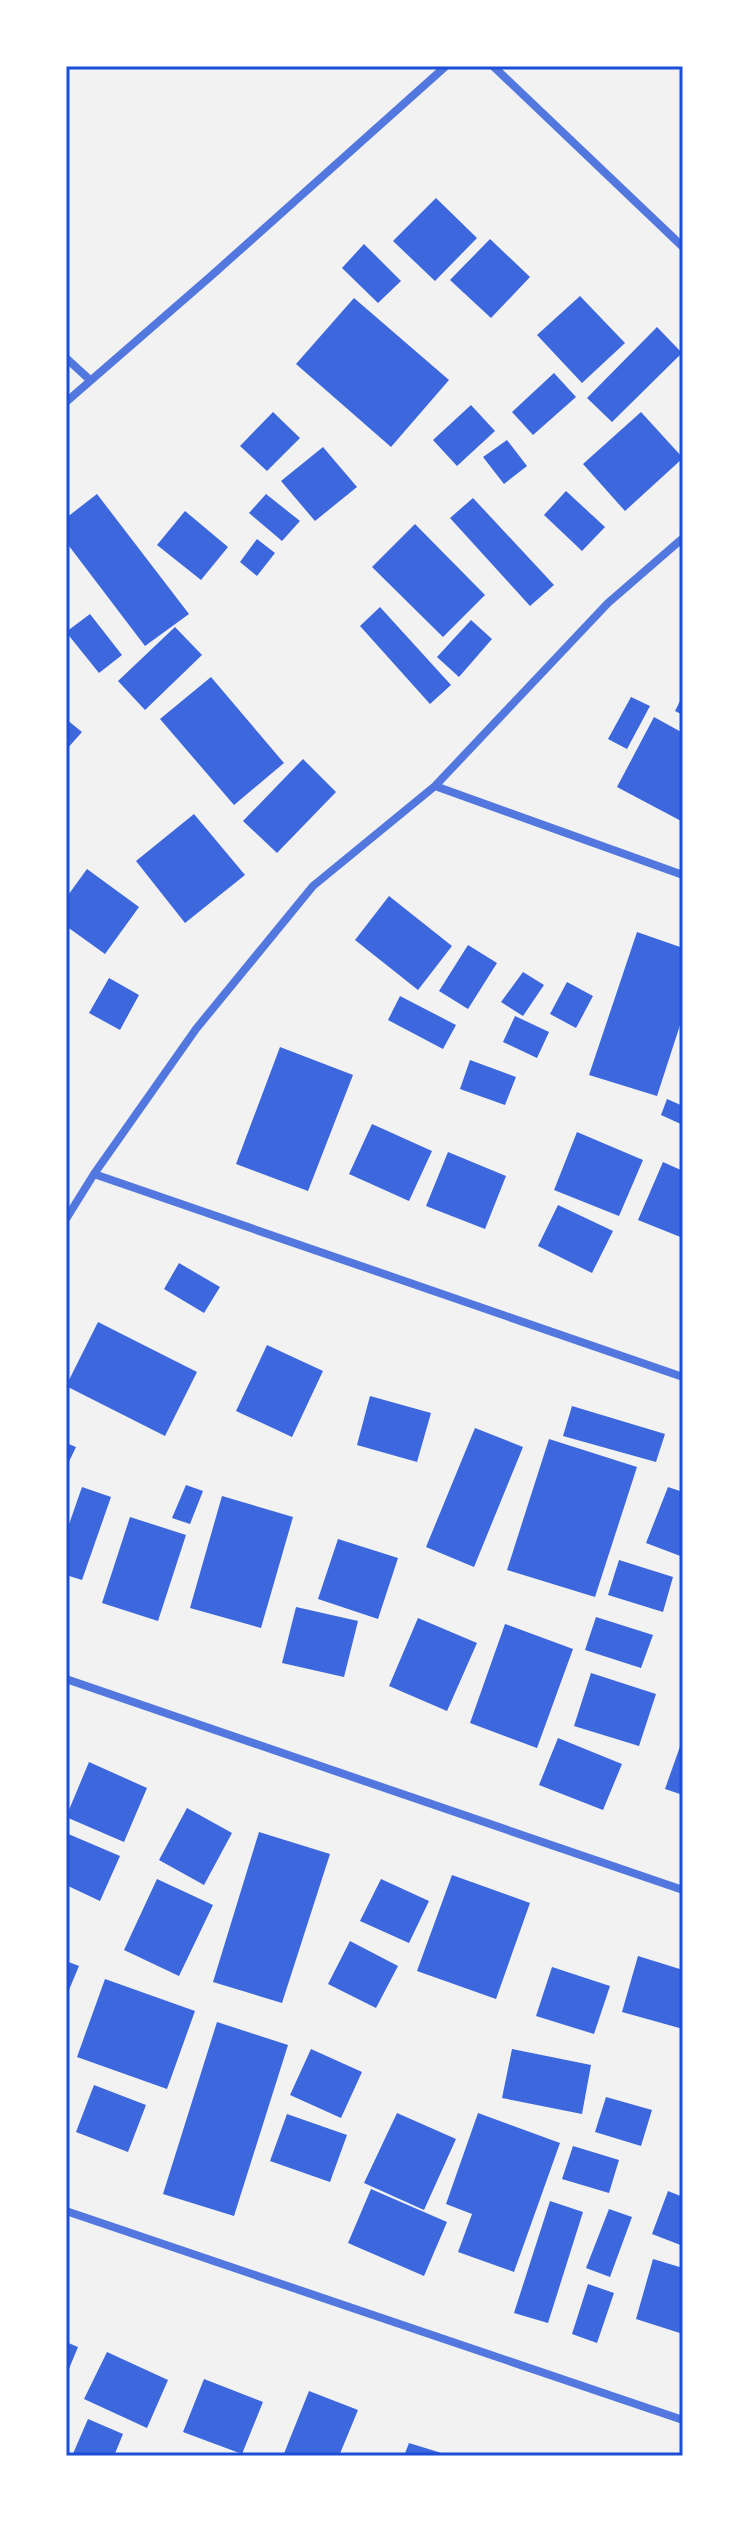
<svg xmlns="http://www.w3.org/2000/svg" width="749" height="2522" viewBox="0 0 749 2522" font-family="'Roboto Condensed',sans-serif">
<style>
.building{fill:#3d67dc}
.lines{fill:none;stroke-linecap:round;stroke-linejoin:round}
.minor{stroke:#5277de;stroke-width:8}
.neatline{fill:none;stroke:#1d4ed8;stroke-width:3}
</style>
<rect width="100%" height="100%" fill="#f2f2f2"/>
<!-- building -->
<path class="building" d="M436 198 477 238 435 281 393 241Z
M490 239 530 277 491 318 450 280Z
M364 244 401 281 378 303 342 268Z
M580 296 625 343 582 383 537 335Z
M354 298 449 380 391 447 296 364Z
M657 327 682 353 612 422 587 398Z
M554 373 576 397 533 435 512 412Z
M471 405 495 431 457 466 433 440Z
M273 412 300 438 267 471 240 446Z
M641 412 683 458 625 511 583 464Z
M507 440 527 466 504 484 483 457Z
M323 447 357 487 315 521 281 481Z
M566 491 605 527 582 551 544 515Z
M97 494 189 614 145 646 66 542V518Z
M266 494 300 521 282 541 249 513Z
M473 498 554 585 530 606 450 518Z
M185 511 228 547 201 580 157 545Z
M415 524 485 595 443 637 372 567Z
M257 539 275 553 257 576 240 562Z
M380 607 451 685 430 704 360 626Z
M90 614 122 655 99 673 66 632Z
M471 620 492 639 459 677 437 657Z
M175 627 202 655 145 710 118 681Z
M211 677 284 763 234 805 160 719Z
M683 695V715L675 711Z
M631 697 650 706 627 749 608 739Z
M654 717 683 733V822L617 787Z
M66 719 82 732 66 750Z
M303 759 336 792 277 853 243 821Z
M194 814 245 875 185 923 136 861Z
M87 869 139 907 105 954 66 926V898Z
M389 896 452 946 418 990 355 940Z
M637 932 683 948V1016L657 1096 589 1075Z
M468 945 497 963 468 1009 439 991Z
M523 972 544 985 523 1016 501 1002Z
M109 978 139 995 120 1030 89 1013Z
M567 982 593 996 576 1028 550 1014Z
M400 996 456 1025 443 1049 388 1020Z
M515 1016 549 1032 537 1058 503 1042Z
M280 1047 353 1075 308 1191 236 1164Z
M470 1060 516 1077 505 1105 460 1089Z
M667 1099 683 1106V1125L661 1115Z
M372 1124 432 1151 409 1201 349 1174Z
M577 1132 643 1160 619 1216 554 1190Z
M448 1152 506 1176 485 1229 426 1206Z
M663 1162 683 1171V1238L638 1220Z
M558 1205 613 1231 592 1273 538 1246Z
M179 1263 220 1287 204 1313 164 1289Z
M98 1322 197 1372 165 1436 66 1386Z
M267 1345 323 1371 292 1437 236 1411Z
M370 1396 431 1413 417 1462 357 1445Z
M572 1406 665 1434 656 1462 563 1436Z
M475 1428 523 1447 474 1567 426 1547Z
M549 1439 637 1467 595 1597 507 1570Z
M66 1443 76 1447 66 1468Z
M186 1485 203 1491 190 1524 172 1518Z
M82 1487 111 1497 82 1580 66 1575V1533Z
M668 1487 683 1492V1557L646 1543Z
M222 1496 293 1517 261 1628 190 1608Z
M130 1517 186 1535 158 1621 102 1603Z
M338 1539 398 1558 378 1619 318 1599Z
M619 1560 673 1577 663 1612 608 1595Z
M296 1607 358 1621 344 1677 282 1663Z
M596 1617 653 1635 641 1668 585 1650Z
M418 1618 477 1643 447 1711 389 1686Z
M505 1624 573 1649 537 1748 470 1723Z
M591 1673 656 1694 639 1746 574 1726Z
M558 1738 622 1764 603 1810 539 1785Z
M683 1738V1795L665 1789Z
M89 1762 147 1788 124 1842 66 1817Z
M187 1808 232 1833 204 1885 159 1860Z
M259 1832 330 1854 282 2003 213 1982Z
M66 1833 120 1856 100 1901 66 1885Z
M452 1875 530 1903 496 1999 417 1971Z
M157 1879 213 1905 179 1976 124 1950Z
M381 1879 429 1901 409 1943 360 1921Z
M350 1941 398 1966 376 2008 328 1984Z
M638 1956 683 1970V2029L622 2012Z
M66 1961 79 1966 66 1997Z
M552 1967 610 1986 594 2034 536 2016Z
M105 1979 195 2011 167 2089 77 2057Z
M217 2022 288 2045 234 2216 163 2194Z
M311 2049 362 2072 341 2118 290 2095Z
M512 2049 591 2065 582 2114 502 2098Z
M94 2085 146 2105 128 2152 76 2132Z
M606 2097 652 2110 641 2146 595 2132Z
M397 2113 456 2139 424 2210 364 2183Z
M478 2113 560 2143 514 2272 458 2252 472 2214 446 2204Z
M287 2114 347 2135 330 2182 270 2161Z
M573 2146 619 2160 609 2193 562 2179Z
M371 2189 447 2222 424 2276 348 2243Z
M668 2191 683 2197V2246L652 2234Z
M550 2201 583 2212 548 2323 514 2313Z
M609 2209 632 2217 610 2277 586 2268Z
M653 2259 683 2268V2334L636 2319Z
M588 2284 614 2293 597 2343 572 2334Z
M66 2342 78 2347 66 2376Z
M107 2352 168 2380 147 2428 84 2399Z
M204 2379 263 2402 242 2454 183 2432Z
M309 2391 358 2410 339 2456H283Z
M88 2419 123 2434 114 2456H72Z
M409 2443 448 2455V2456H404Z"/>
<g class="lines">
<!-- minor -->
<path class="minor" d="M493 66 683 247
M66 358 90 380
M66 402 211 276 446 66
M435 786 683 875
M94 1174 683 1377
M66 1219 94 1174 196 1029 313 886 435 786 608 603 683 538
M66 1679 683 1890
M66 2211 683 2420"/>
</g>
<!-- border -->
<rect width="749" height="2522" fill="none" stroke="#ffffff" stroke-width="136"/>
<rect x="68" y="68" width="613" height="2386" class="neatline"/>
</svg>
